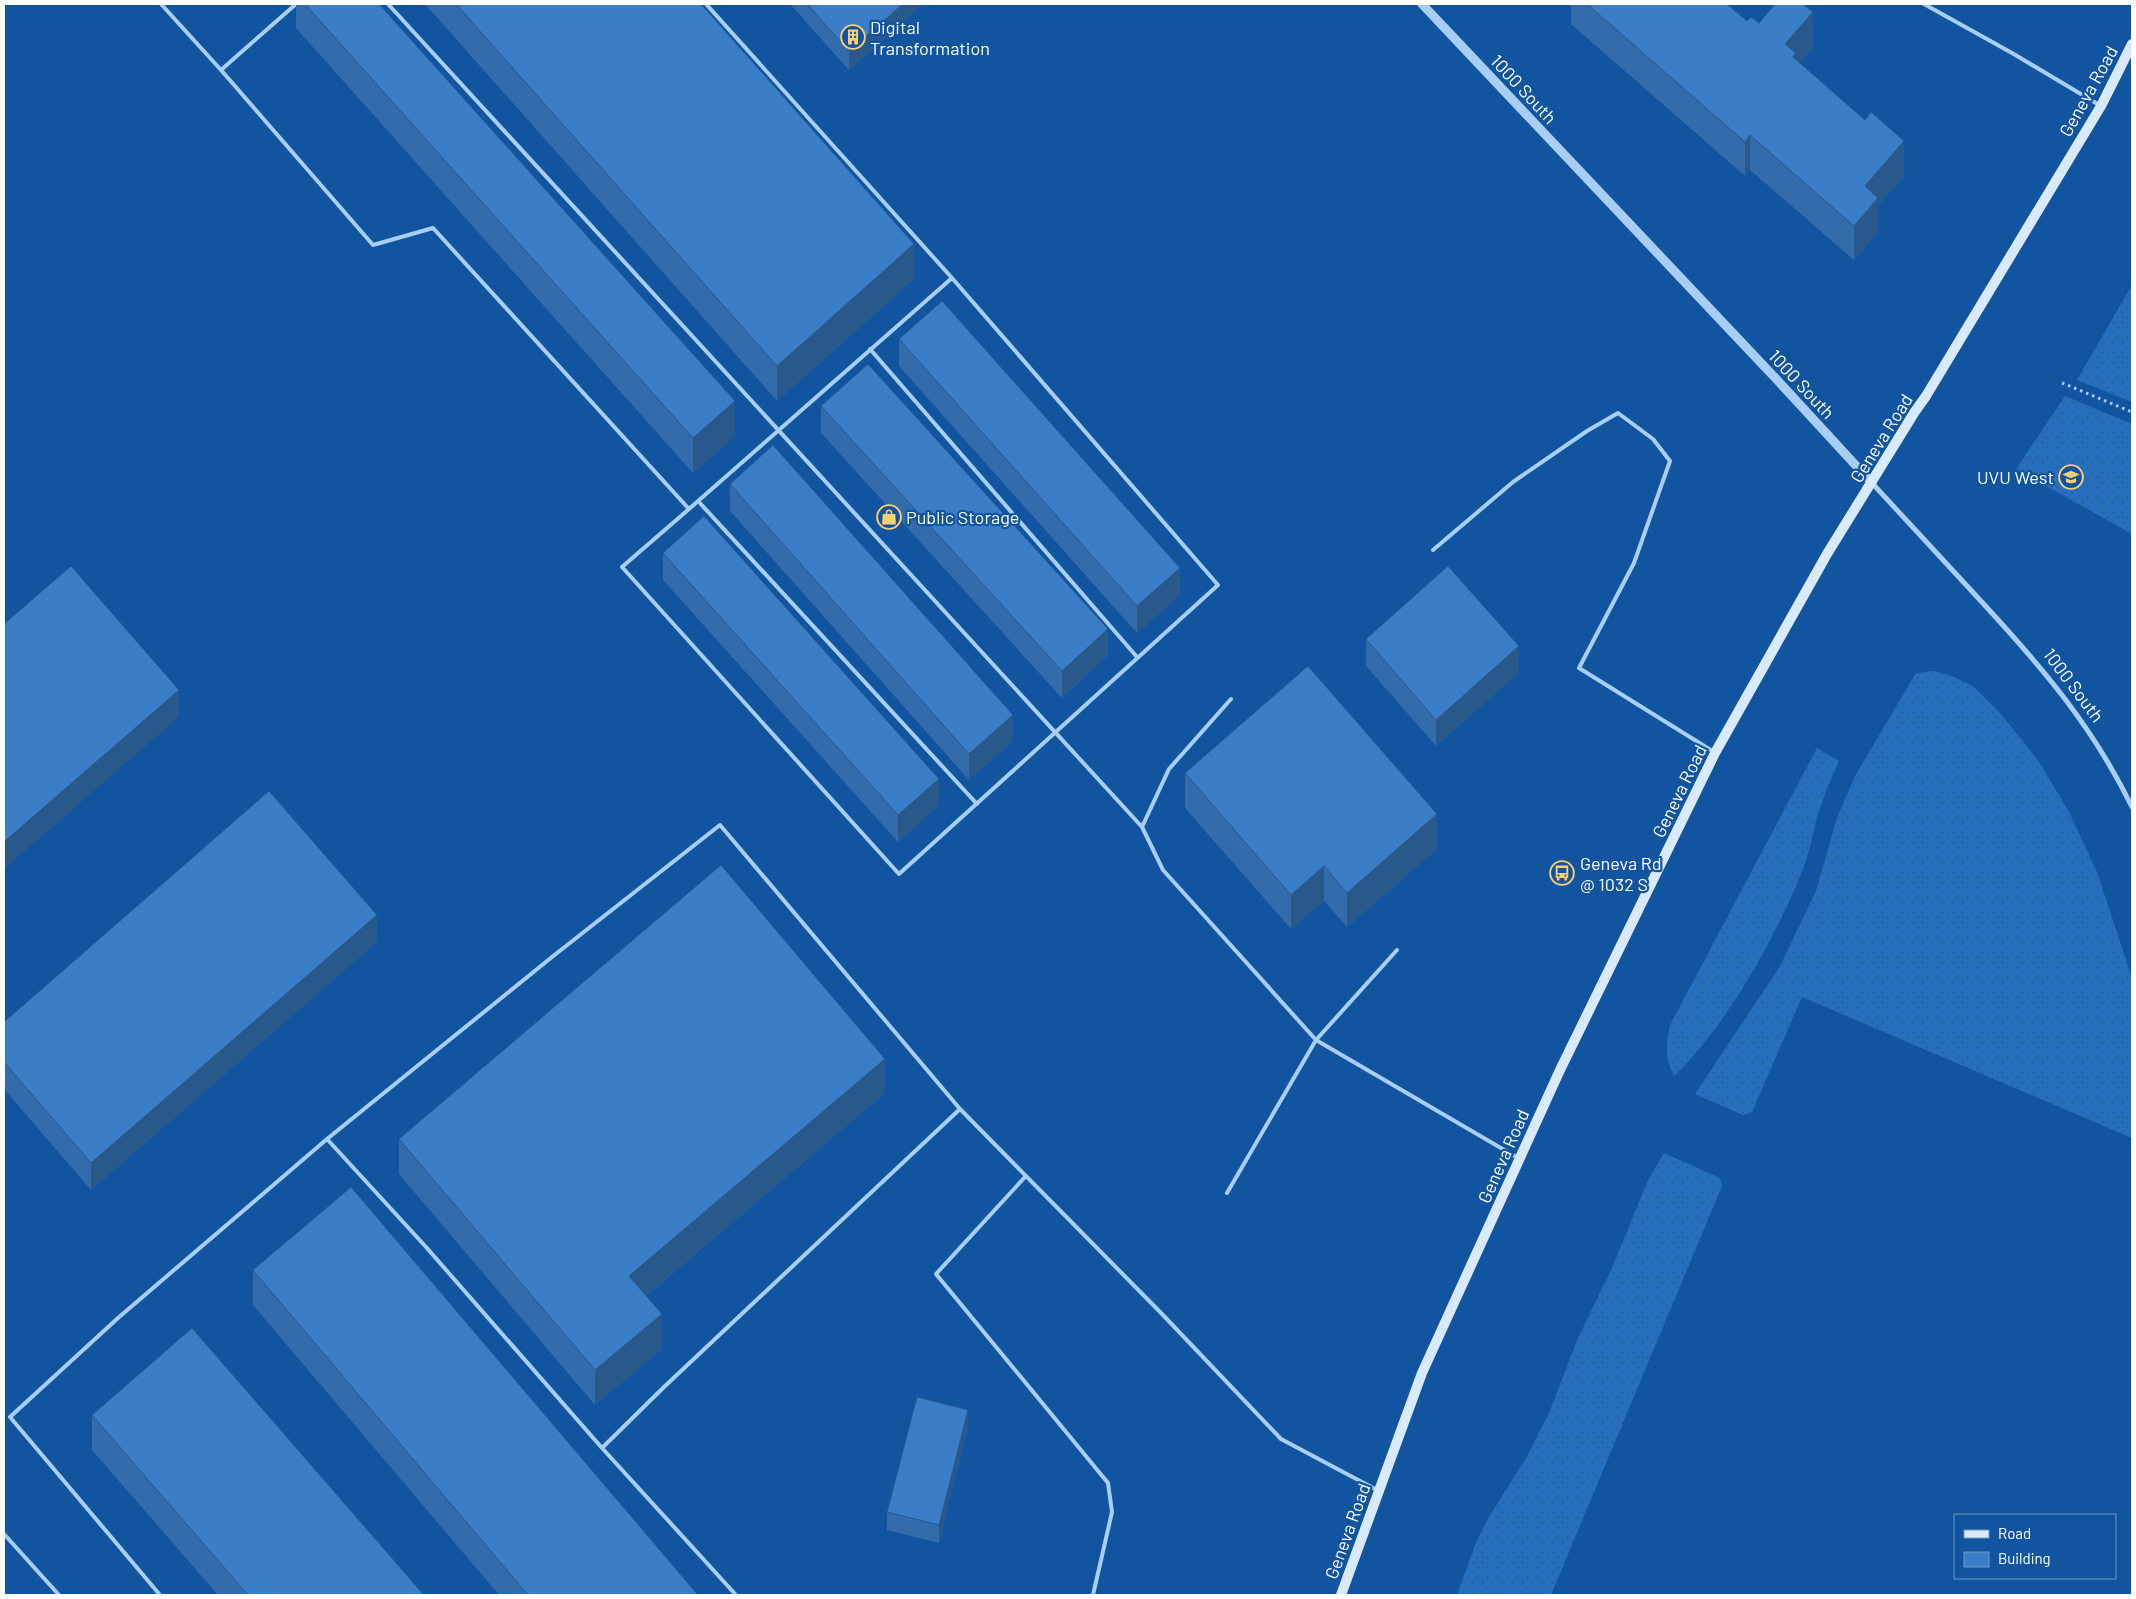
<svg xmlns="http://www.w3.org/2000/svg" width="2136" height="1599" viewBox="0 0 2136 1599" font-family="Barlow,sans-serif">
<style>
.grass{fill:url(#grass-dots)}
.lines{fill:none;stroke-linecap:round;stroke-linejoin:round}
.path{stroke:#a9cef5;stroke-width:3;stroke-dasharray:2.5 4;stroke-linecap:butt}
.service{stroke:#a9cef5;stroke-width:4}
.minor{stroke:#a9cef5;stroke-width:5}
.tertiary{stroke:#a9cef5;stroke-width:9}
.secondary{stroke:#d9eafe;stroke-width:10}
.wall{fill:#326cab}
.shaded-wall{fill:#29588b}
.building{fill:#3a7ec7;stroke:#29588b}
.labels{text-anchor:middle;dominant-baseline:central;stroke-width:4.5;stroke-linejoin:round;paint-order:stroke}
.poi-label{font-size:18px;fill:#fff;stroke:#1155a0;text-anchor:start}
.street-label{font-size:18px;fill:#fff;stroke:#1155a0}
</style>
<defs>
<pattern id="grass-dots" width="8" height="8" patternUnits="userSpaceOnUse" patternTransform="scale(1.25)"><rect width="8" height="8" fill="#246fbf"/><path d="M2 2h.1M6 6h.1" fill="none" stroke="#3a5c80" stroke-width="1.8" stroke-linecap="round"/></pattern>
</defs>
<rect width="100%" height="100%" fill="#1155a0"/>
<!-- grass -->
<path class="grass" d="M2132 285V402L2077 380Z
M2065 396 2132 424V534L2016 469Z
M1934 671 1954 677 1974 687 2001 714 2038 760 2069 812 2097 872 2132 978V1138L1802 997 1752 1112 1743 1115 1695 1094 1779 968 1816 891 1837 818 1855 776 1916 673Z
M1817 748 1839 761C1831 778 1824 796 1818 814 1813 832 1810 852 1803 869 1777 935 1726 1027 1674 1076 1664 1056 1666 1046 1670 1025Z
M1664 1153 1720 1178 1722 1186 1551 1595H1457L1475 1545 1490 1515 1526 1458 1549 1413 1578 1338 1611 1270 1649 1178Z"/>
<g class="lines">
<!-- path -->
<path class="path" d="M2062 383 2132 412"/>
<!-- service -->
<path class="service" d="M161 4 221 70 296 4
M388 4 1142 827
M1924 4 2012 53 2101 106
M221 70 373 245 433 228 689 509 952 278 706 4
M870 349 1137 657
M698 501 977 804
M689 509 622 567 899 874 1218 585 952 278
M1433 550 1513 482 1587 431 1618 413 1653 439 1670 461 1634 563 1579 668 1714 752
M1397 950 1316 1040 1518 1158
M327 1139 552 957 720 825 960 1109
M1025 1177 936 1274 1108 1483 1112 1512 1093 1595
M1227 1193 1316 1040 1163 870 1142 827 1169 769 1231 699
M602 1448 736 1595
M4 1534 59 1595
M160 1595 10 1417 118 1318 327 1139 426 1247 602 1448 664 1387 960 1109 1163 1315 1281 1439 1377 1490"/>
<!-- minor -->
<path class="minor" d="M1872 483C1908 522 1944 561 1980 600 2041 666 2092 725 2132 807"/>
<!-- tertiary -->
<path class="tertiary" d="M1422 4 1780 383 1872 483"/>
<!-- secondary -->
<path class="secondary" d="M1341 1595 1422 1373 1560 1070 1715 753 1827 554 1914 413 1926 396 2101 106 2132 44"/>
</g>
<!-- wall -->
<path class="wall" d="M296 4H379L735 436 693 473 296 28Z
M425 4H701L914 279 777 401Z
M790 4H923L849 70Z
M1571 4H1727L1747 21 1759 23 1813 47 1799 63 1904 176 1878 206V232L1854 260 1750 170 1745 176 1571 24Z
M899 339 1180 595 1137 633 899 366Z
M821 406 1108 655 1062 698 821 433Z
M730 484 1013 741 969 780 730 511Z
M663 553 939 805 898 842 663 580Z
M1366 639 1519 672 1436 746 1366 666Z
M1185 773 1437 849 1347 927 1324 901 1291 929 1185 808Z
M377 942 91 1190 4 1089V1022Z
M885 1093 646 1296 662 1349 595 1405 399 1174V1139Z
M253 1270 698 1595H499L253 1305Z
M92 1415 424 1595H218L92 1450Z
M968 1428 939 1543 887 1530V1512Z"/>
<!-- shaded-wall -->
<path class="shaded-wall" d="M903 4H923L849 70V51Z
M1813 12V47L1796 66 1785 44Z
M1750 135V170L1745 176V142Z
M1904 141V176L1878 206V232L1854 260V226L1865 186Z
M914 244V279L777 401V366Z
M735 401V436L693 473V438Z
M1180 568V595L1137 633V606Z
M1108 629V655L1062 698V671Z
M1519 646V672L1436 746V720Z
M179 690V717L4 869V842Z
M1013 715V741L969 780V754Z
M939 779V805L898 842V815Z
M1437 814V849L1347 927V893Z
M1324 866V901L1291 929V895Z
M377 915V942L91 1190V1163Z
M885 1059V1093L629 1310V1276Z
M662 1314V1349L595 1405V1370Z
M968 1410V1428L939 1543V1525Z"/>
<!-- building -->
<path class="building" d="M305 4H379L735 401 693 438Z
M456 4H701L914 244 777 366Z
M807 4H903L849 51Z
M1587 4H1727L1747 21 1751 17 1759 23 1775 4H1803L1813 12 1785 44 1796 53 1793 57 1865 120 1871 112 1904 141 1865 186 1878 198 1854 226 1750 135 1745 142Z
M942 301 1180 568 1137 606 899 339Z
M868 364 1108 629 1062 671 821 406Z
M773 445 1013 715 969 754 730 484Z
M704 516 939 779 898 815 663 553Z
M71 566 179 690 4 842V624Z
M1448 566 1519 646 1436 720 1366 639Z
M1308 666 1437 814 1347 893 1324 866 1291 895 1185 773Z
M269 791 377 915 91 1163 4 1062V1022Z
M721 865 885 1059 629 1276 662 1314 595 1370 399 1139Z
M351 1187 698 1595H528L253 1270Z
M192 1328 424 1595H248L92 1415Z
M917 1397 968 1410 939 1525 887 1512Z"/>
<!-- icons -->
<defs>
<g id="building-ring" transform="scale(1.25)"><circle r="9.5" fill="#1155a0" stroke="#ffcf6d" stroke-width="1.5"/><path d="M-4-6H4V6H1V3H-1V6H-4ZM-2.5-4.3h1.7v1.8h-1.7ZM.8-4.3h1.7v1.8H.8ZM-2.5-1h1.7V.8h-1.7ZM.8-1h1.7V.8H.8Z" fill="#ffcf6d"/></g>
<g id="university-ring" transform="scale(1.25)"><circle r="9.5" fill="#1155a0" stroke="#ffcf6d" stroke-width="1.5"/><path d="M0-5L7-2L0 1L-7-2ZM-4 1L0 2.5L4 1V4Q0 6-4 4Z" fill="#ffcf6d"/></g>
<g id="shop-ring" transform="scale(1.25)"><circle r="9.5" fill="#1155a0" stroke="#ffcf6d" stroke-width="1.5"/><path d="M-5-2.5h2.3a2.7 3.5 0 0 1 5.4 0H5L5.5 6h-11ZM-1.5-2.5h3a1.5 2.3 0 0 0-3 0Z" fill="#ffcf6d"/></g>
<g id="bus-ring" transform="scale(1.25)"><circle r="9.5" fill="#1155a0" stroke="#ffcf6d" stroke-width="1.5"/><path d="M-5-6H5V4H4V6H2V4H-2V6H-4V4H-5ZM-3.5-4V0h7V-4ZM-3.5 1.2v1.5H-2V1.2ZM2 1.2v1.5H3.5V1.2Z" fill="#ffcf6d"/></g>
</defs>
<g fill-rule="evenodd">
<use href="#building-ring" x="853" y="37"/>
<use href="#university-ring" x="2071" y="477"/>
<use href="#shop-ring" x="889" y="517"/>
<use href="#bus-ring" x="1562" y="873"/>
</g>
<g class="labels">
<!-- poi labels -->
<g class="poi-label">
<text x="870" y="27">Digital<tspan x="870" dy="21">Transformation</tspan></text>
<text x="2054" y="477" text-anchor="end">UVU West</text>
<text x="906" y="517">Public Storage</text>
<text x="1580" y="863">Geneva Rd<tspan x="1580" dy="21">@ 1032 S</tspan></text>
</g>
<!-- street labels -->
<g class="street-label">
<text transform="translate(1524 89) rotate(47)">1000 South</text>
<text transform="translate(2088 91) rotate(-61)">Geneva Road</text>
<text transform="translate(1802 384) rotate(47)">1000 South</text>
<text transform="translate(1881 438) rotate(-58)">Geneva Road</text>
<text transform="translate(2074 685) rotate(53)">1000 South</text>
<text transform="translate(1679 791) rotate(-64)">Geneva Road</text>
<text transform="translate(1503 1156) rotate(-66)">Geneva Road</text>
<text transform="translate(1347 1531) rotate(-70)">Geneva Road</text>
</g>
</g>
<!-- border -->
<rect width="2136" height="1599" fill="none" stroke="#ffffff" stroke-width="10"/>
<!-- legend -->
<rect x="1954" y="1514" width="162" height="65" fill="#1155a0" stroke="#7099c6"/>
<rect x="1964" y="1530" width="25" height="8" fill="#d9eafe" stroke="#7099c6"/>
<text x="1998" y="1539" font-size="15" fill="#ffffff">Road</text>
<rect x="1964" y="1552" width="25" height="15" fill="#3a7ec7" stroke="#7099c6"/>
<text x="1998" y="1564" font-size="15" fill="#ffffff">Building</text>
</svg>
